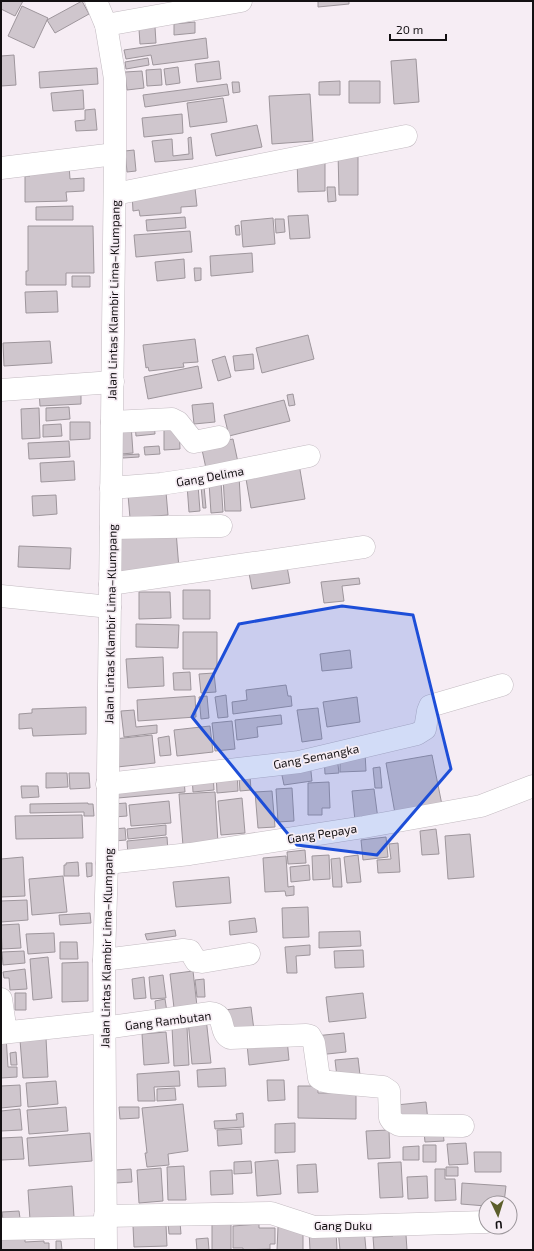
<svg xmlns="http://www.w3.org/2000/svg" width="534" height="1251" viewBox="0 0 534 1251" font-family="'Exo 2',sans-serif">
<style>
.building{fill:#cfc6cd;stroke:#9e969c}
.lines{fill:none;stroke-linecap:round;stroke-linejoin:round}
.minor-casing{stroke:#c3bbc1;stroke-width:23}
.major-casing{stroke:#c3bbc1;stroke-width:23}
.minor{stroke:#fff;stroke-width:22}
.major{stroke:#fff;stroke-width:22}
.marked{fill:#1d4ed8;fill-opacity:0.2;stroke:#1d4ed8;stroke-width:3;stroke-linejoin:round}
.labels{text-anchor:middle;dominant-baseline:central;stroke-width:3.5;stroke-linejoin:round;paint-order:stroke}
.street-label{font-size:12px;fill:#131012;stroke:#f6edf4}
</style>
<rect width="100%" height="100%" fill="#f6edf4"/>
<!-- building -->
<path class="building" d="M1 1H23L15 16 1 9Z
M82 1 89 14 55 33 47 20Z
M318 1H349V4L318 7Z
M22 6 48 18 34 48 8 36Z
M195 22V33L174 35V24Z
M155 27 156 43 140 44 139 29Z
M206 38 208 58 153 65 151 55 126 59 124 50Z
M14 55 16 85 1 86V56Z
M148 58 149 65 126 69 125 62Z
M416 59 419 102 394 104 391 61Z
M219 61 221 79 197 82 195 64Z
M178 67 180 83 166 85 164 69Z
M97 68 98 84 40 88 39 72Z
M161 69 162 85 147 86 146 70Z
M142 71 144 88 127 90 125 72Z
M340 81V95H319V82Z
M349 81H380V103H349Z
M232 82H239L240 92 233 93Z
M227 84 229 95 145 107 143 95Z
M83 90 84 109 53 111 51 93Z
M310 94 313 141 272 144 269 96Z
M223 98 227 122 190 127 187 103Z
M95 109 97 130 76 131 75 121 85 120V110Z
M182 114 183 133 144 137 142 118Z
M257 125 262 147 216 156 211 134Z
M191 137 193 159 155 162 152 141 172 139 173 156 189 154 188 138Z
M134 150 136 171 127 172 125 151Z
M338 152H358V195H339Z
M297 159H325V191L298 192Z
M69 165 70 179 84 178V191L66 192 67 201 25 202V176H30L29 166Z
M327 187H335L336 201 328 202Z
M195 188 197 206 181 207V213L140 216 139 210 133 211 132 193Z
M73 206V220H36V207Z
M308 215 310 238 290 239 288 216Z
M185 217 186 228 147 231 146 220Z
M273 218 275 244 243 247 241 221Z
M275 219H284L285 232 276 233Z
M239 225 240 235H236L235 226Z
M28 226H93L94 273H66V285H26V271H28Z
M190 231 192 252 136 257 134 235Z
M252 253 253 272 211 276 210 256Z
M184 259 185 278 157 281 155 262Z
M194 268H201V280L195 281Z
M72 276H90V287H72Z
M57 291 58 312 26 313 25 292Z
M308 335 314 359 262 373 256 348Z
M195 339 198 362 183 363 184 367 149 371 148 367 146 368 143 345Z
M50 341 52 363 4 366 3 343Z
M253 354 254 369 235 371 233 356Z
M225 356 231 377 218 381 212 360Z
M198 366 202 388 148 399 144 377Z
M81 389V404L40 406 39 391Z
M293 394 295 405 289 406 287 395Z
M284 400 290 421 229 436 224 415Z
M213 403 215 422 194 424 192 405Z
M69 407 70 419 46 421V408Z
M39 408 40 438 22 439 21 409Z
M70 422H90V439L70 440Z
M154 422 155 434 136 436 135 424Z
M61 424 62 436 43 437V425Z
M131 424 133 453 121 454 118 425Z
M164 425H179L180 449 164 450Z
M233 439 239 467 207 473 201 445Z
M69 441 70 457 29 459 28 443Z
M159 446 160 454 145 455 144 447Z
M139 454V457L123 458 122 455Z
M74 461 75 480 41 482 40 463Z
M299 464 305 499 251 508 245 473Z
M239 476 241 511H225L223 477Z
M221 482 223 512 211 513 209 483Z
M187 485H198L200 511 189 512Z
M201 486H204L206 508H203Z
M166 492 168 515 130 518 128 495Z
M56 495 57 514 33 516 32 496Z
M176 531 179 569 117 573 115 535Z
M19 546 71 548 70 569 18 567Z
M286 561 290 583 252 589 248 568Z
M359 578 360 584 342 586 344 601 324 603 321 582Z
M183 590H210V619H183Z
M139 592H170L171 618 139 619Z
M136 624 179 625 178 648 136 647Z
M183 632H217V669H183Z
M350 650 352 668 322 671 320 654Z
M163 657 164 686 128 688 126 659Z
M190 672 191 690H174L173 673Z
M214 673 216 692 201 693 199 674Z
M286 685 288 696H291L292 706 233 714 232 702 247 700 246 690Z
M226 695 228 717 218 718 215 697Z
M195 696 196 717 138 721 137 700Z
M207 696 209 718 201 719 199 697Z
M357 697 360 722 327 727 323 702Z
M86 707V734L33 736 32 728 19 729V714L32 713V709Z
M318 708 322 739 302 742 297 710Z
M134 710 136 727 157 725V733L124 737 121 711Z
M281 715 282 724 257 727 258 737 237 740 235 720Z
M232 721 235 749 215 751 212 723Z
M210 726 213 752 177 756 174 730Z
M152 735 155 763 117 767 114 739Z
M169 736 171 755 160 756 158 738Z
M365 752 366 771 340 772V753Z
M432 755 443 810 396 819 386 763Z
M337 756 339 773 325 774 324 757Z
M310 762 312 781 284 785 280 766Z
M380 767 382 788H375L373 768Z
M237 771 238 791 217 793 216 772Z
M46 773H67L68 787 46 788Z
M69 773H89L90 788 70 789Z
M213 774 214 790 193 792 192 776Z
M250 776 251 790 240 791 239 777Z
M184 779 185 792 118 798 117 786Z
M329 782 330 808H322V815H308V783Z
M21 786H38L39 797 22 798Z
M292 788 294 821 278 822 276 789Z
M374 789 378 819 355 821 352 791Z
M272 791 275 827 258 828 255 792Z
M215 792 218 843 183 846 179 794Z
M242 798 245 833 221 835 218 801Z
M169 801 171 823 131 826 129 805Z
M88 803V804H93L94 816H84V812L30 813V804Z
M126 803 127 816 114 817 113 804Z
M82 815 83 838 16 839 15 816Z
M166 825V835L128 839 127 829Z
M125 828 126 840 115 841 113 829Z
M436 829 439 854 422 855 420 831Z
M470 834 474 877 448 879 445 836Z
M167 837 168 852 128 856 127 841Z
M386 837 388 857 363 860 361 840Z
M398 843 400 872 378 873 377 860 391 859 389 844Z
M305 850 306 863 288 864 287 852Z
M329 855 330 879 313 880 312 856Z
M358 855 361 882 347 883 344 857Z
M286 856 288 887 294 886V895L286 896 285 891 265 892 263 858Z
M23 857 25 896 1 897V859Z
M340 858 342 887H333L331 859Z
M78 862 79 876H64V865H66V863Z
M86 863H92V876L87 877Z
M309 865 310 880 291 882 290 867Z
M63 876 67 912 32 915 29 879Z
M229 877 231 903 176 907 173 882Z
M27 900 28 920 1 922V901Z
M308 907 309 937 283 938 282 908Z
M90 913 91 923 60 925 59 915Z
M255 918 257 932 230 935 229 921Z
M19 924 21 948 2 949 1 925Z
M175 930 176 936 147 940 145 934Z
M360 931 361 946 319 948V932Z
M54 933 55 952 28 954 26 934Z
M60 942H77L78 959H60Z
M310 945V955L296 956 297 973H287L285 947Z
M363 950 364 967 335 968 334 951Z
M24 951 25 963 3 965 2 952Z
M48 957 52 998 33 1000 30 959Z
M88 962V1001L62 1002V963Z
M25 969 27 989 10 990 9 978H4L3 972Z
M193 971 197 1006 174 1008 170 974Z
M163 975 166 998 151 999 149 977Z
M144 977 146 998 134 999 132 979Z
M204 979 205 997H197L195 980Z
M15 993H26V1010H15Z
M363 993 366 1018 329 1022 326 997Z
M165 999 167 1012 156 1013 155 1001Z
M251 1007 254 1030 227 1033 224 1010Z
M206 1018 211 1063 192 1064 188 1020Z
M172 1027H187L189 1065 174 1066Z
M166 1032 169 1063 144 1065 142 1034Z
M344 1033 346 1052 318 1055 315 1036Z
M1 1036H6L8 1067H17V1077L1 1078Z
M46 1038 48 1077 23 1078 20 1040Z
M287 1039 289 1060 249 1065 247 1044Z
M16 1052 17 1065H11L10 1053Z
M358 1058 360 1075 337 1077 335 1060Z
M225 1068 226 1086 198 1087 197 1070Z
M179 1071 180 1086 154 1087 155 1101H138L137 1074Z
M267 1080H284L285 1100 268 1101Z
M56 1081 58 1104 28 1107 26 1083Z
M20 1085 21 1106 1 1108V1086Z
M298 1086H318V1093H338L356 1088V1119L298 1118Z
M175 1088 176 1100 157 1101V1089Z
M426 1102 428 1121 397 1123 396 1105Z
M183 1104 188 1151 168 1154 169 1165 147 1167 145 1153H147L142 1108Z
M66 1107 68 1131 29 1134 27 1110Z
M119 1107H139V1118L120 1119Z
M20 1109 22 1130 1 1131V1111Z
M243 1113 244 1127 215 1129 214 1121 237 1120 236 1114Z
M295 1123V1152L275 1153V1124Z
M241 1129 242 1144 218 1146 217 1130Z
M389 1130 390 1158 368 1159 366 1131Z
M443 1131 444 1141 425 1142 424 1132Z
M90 1133 92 1161 29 1166 27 1138Z
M22 1137 24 1159 1 1160V1138Z
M466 1143 468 1164 449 1165 447 1144Z
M423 1145H436V1162H423Z
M419 1146V1160H403V1147Z
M474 1152H501V1172H475Z
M278 1160 281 1194 257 1196 255 1162Z
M251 1161 252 1173 234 1174V1162Z
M401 1162 403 1197 380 1198 378 1163Z
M316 1164 318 1192 298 1193 297 1165Z
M184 1166 186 1200H168L167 1167Z
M446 1167H458V1176H446Z
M161 1168 163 1201 139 1203 137 1170Z
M131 1169 132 1182 116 1183 115 1170Z
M435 1169H445V1179H455L456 1200 435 1201Z
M232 1170 233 1194 211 1195 210 1171Z
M427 1176 428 1198 408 1199 407 1177Z
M462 1183 506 1186 504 1203H486V1206L461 1204Z
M72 1186 74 1217 30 1220 28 1190Z
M19 1211 20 1218 3 1220 2 1212Z
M168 1222H180L181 1234H169Z
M212 1224H231V1250H212Z
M259 1224V1228H275V1244H270V1249L243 1250V1248H233V1226Z
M166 1225 167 1246 134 1247 133 1226Z
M278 1227 303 1228V1250H277Z
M392 1227 406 1235 407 1250H374L373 1237 393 1236Z
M364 1228 366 1250H340L338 1230Z
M336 1230 337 1250H310L309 1231Z
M25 1235V1242L44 1241V1243H49V1250H1V1237Z
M208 1238 209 1250H197L196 1239Z
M56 1241H61L62 1250H56Z"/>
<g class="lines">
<!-- minor casing -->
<g class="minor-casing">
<path id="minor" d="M106 25 241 1
M1 168 115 154
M115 194 406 136
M1 390 113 382
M112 422 172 419 178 422 194 442 219 437
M111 488 161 484 201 478 309 456
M111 528 221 526
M110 584 364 547
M1 596 110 607
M107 784 299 762 417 734 425 729 428 711 430 706 502 685
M107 863 190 854 364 827 481 806 533 786
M104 960 183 950 190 951 196 961 202 962 249 954
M1 999 6 1032
M104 1028 210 1013C227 1014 218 1032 230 1038L306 1035 310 1036 314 1043 319 1078 324 1081 329 1082 383 1087 389 1091 390 1118 392 1121 399 1125 463 1126
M1 1033 104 1022
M105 1216 271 1213 314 1227 486 1222
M1 1229 105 1227"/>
</g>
<!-- major casing -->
<g class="major-casing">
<path id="major" d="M96 1 106 25 115 79V154L107 863 104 960 106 1250"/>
</g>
<!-- minor -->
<use href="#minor" class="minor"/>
<!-- major -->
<use href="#major" class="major"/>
</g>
<!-- marked area -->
<path class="marked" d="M342 606 413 615 451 769 377 855 297 845 192 717 239 624Z"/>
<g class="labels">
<!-- street labels -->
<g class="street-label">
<text transform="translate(113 300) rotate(-89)">Jalan Lintas Klambir Lima–Klumpang</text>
<text transform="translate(210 476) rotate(-10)">Gang Delima</text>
<text transform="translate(110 624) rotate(-89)">Jalan Lintas Klambir Lima–Klumpang</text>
<text transform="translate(316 756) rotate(-11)">Gang Semangka</text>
<text transform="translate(322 833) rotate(-9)">Gang Pepaya</text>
<text transform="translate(106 948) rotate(-89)">Jalan Lintas Klambir Lima–Klumpang</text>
<text transform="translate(168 1020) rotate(-7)">Gang Rambutan</text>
<text x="343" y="1225">Gang Duku</text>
</g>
</g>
<!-- border -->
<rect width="534" height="1251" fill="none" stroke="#131012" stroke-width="4"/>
<!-- north arrow -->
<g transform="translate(498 1215) rotate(176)"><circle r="19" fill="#f6edf4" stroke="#9b959a"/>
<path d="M0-3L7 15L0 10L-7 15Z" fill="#5c5e2b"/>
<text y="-6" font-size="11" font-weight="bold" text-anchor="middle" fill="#131012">U</text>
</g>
<!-- scale -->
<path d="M390 34v6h56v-6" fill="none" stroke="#131012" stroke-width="2"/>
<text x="396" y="34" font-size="12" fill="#131012" stroke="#f6edf4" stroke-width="3" paint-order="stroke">20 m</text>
</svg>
